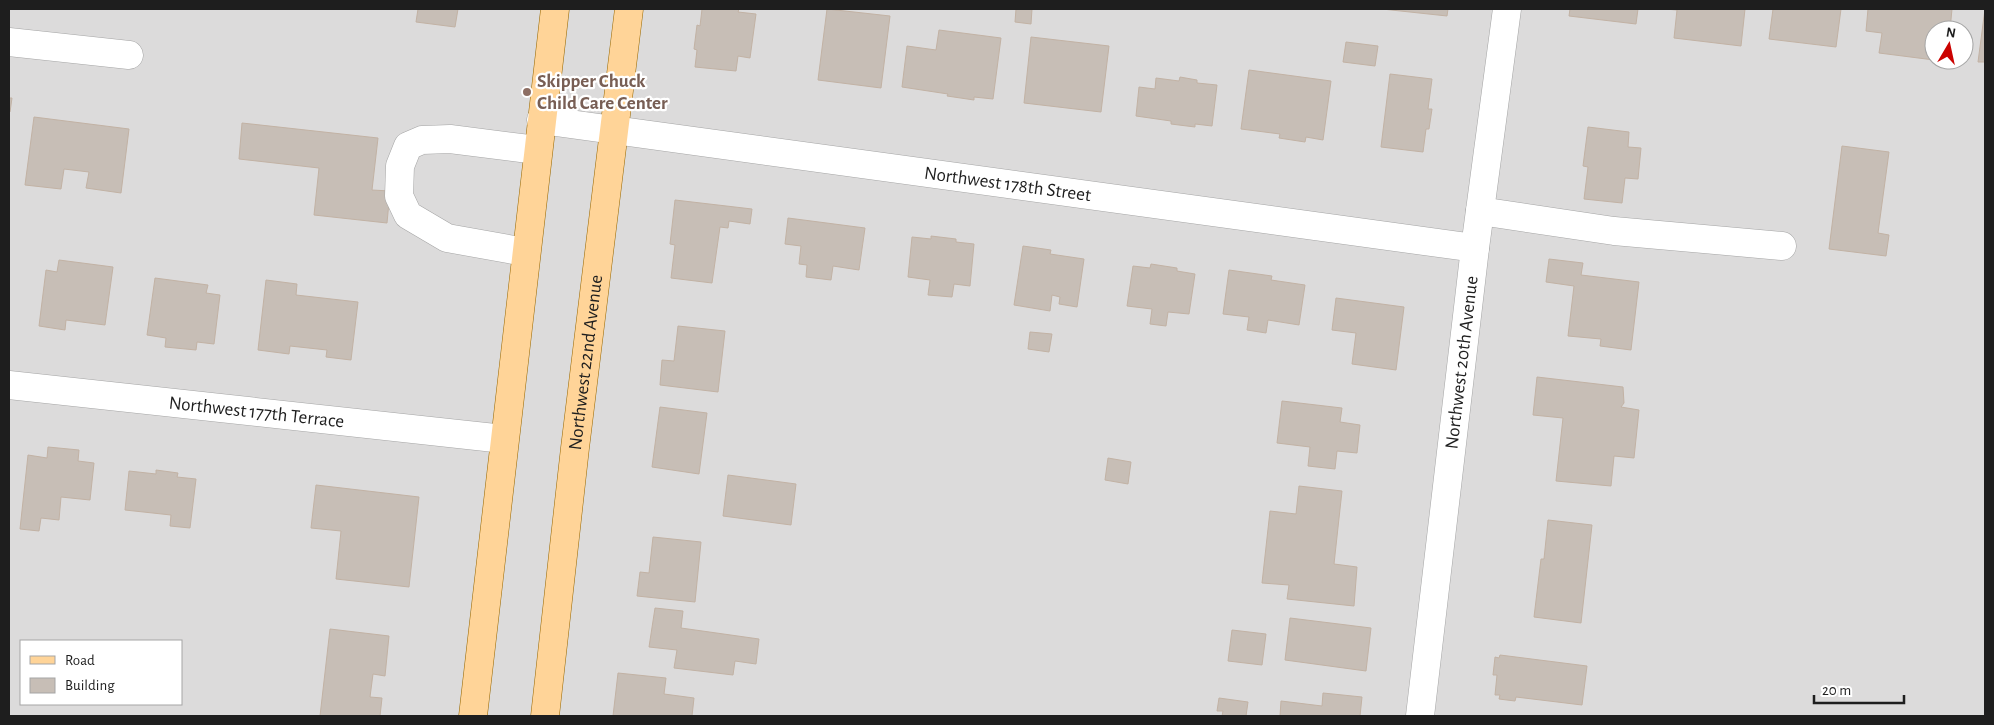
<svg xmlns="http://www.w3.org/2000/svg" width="1994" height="725" viewBox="0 0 1994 725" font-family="'Alegreya Sans',sans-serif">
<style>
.residential{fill:#dcdbdb;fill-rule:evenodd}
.building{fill:#c7beb6;stroke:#c2b2a4}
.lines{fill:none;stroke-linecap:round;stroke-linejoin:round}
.minor-casing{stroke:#a5a5a5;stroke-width:29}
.major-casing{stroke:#976700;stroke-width:29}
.minor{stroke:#fff;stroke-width:28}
.major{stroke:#ffd498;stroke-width:28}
.education-dot{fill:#8d6e63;stroke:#fff;stroke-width:2}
.labels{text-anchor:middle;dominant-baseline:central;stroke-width:4.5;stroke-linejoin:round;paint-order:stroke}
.education-label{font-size:19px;font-weight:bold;fill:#785e54;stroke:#fff;text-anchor:start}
.street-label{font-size:19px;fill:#1e1e1e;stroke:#fff}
</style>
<rect width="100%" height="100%" fill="#efebe3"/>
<!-- residential -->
<path class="residential" d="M9 9H1985V716H9ZM1934 30H1964V60H1934ZM21 641H181V704H21Z"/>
<!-- building -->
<path class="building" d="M418 9H458L455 27 416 22Z
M702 9H739L738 12 756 14 750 58 738 56 736 71 695 67 697 50 694 49 697 25 700 26Z
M827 9 890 16 881 88 818 80Z
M1016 9H1032L1031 24 1015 22Z
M1382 9H1448L1447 16Z
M1570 9H1638L1636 24 1569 16Z
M1665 9H1745L1741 46 1674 38 1677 10Z
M1773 9H1841L1836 47 1769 39Z
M1868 9H1952L1950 30H1934V60L1879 53 1882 33 1866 31Z
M1985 9V62H1978Z
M939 30 1001 38 993 99 974 97V100L947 96 948 94 902 87 907 46 936 50Z
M1031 37 1109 46 1101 112 1024 103Z
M1346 42 1378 46 1375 66 1343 62Z
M1249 70 1331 81 1323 140 1306 137 1305 142 1279 138 1280 134 1241 129Z
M1390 74 1432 79 1428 109H1432L1429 129H1426L1423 152 1381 147Z
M1180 77 1197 80V83L1217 85 1212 126 1195 124V127L1171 124V121L1136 116 1139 87 1155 89 1156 78 1179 81Z
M9 98H12L10 112 9 111Z
M34 117 129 129 121 193 86 188 89 172 64 169 61 189 25 185Z
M242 123 378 138 372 190 390 191 387 223 314 215 319 168 239 159Z
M1588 127 1629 132 1628 147 1641 148 1638 179 1625 178 1622 203 1584 199 1588 167 1583 166Z
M1842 146 1889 152 1878 233 1889 235 1886 256 1829 249Z
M675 200 752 209 750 224 729 221 728 228 720 227 712 283 671 278 675 245 670 244Z
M788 218 865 228 859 270 833 266 831 280 806 277 807 265 799 264 801 246 785 244Z
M931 236 956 239V242L974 244 970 286 954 284 952 297 928 295 930 280 908 277 912 237 931 239Z
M1023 246 1051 250 1050 254 1084 259 1077 307 1059 304 1060 297 1052 295 1050 311 1014 305Z
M1549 259 1583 263 1581 275 1639 282 1631 350 1600 346 1601 339 1568 336 1574 286 1546 282Z
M59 260 113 267 105 325 66 320 65 330 39 326 46 270 57 272Z
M1151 264 1177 268V271L1195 274 1189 314 1168 312 1166 326 1150 324 1152 309 1127 306 1133 266 1150 268Z
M1229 270 1272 276 1271 280 1305 285 1299 325 1268 320 1266 333 1247 330 1249 317 1223 314Z
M155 278 208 285 206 293 220 295 214 344 197 342 196 350 165 347 166 338 147 335Z
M266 280 297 284 296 295 358 302 351 360 326 357 327 350 290 346 289 354 258 350Z
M1336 298 1404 307 1396 370 1352 364 1356 333 1332 330Z
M678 326 725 331 718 392 660 385 662 360 674 361Z
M1030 332 1052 334 1049 352 1028 349Z
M1537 377 1623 387 1624 403 1621 407 1639 410 1634 458 1614 456 1611 486 1556 481 1563 418 1533 415Z
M1282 401 1342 408 1340 422 1360 425 1357 453 1337 451 1335 469 1308 466 1310 447 1277 443Z
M660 407 707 413 699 474 652 467Z
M48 447 79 450 78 461 94 463 90 500 61 497 59 520 41 518 39 531 20 529 28 455 47 458Z
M1108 458 1131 462 1128 484 1105 480Z
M156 470 178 473 177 477 196 479 190 528 170 526 171 515 125 510 129 471 156 474Z
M728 475 796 484 791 525 723 516Z
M316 485 419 497 409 587 336 579 341 531 311 528Z
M1299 486 1342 491 1334 564 1357 567 1354 606 1287 599 1289 585 1262 583 1270 511 1296 514Z
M1548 520 1592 525 1581 623 1534 617 1541 559H1544Z
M653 537 701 542 695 602 637 596 640 572 649 573Z
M655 608 683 611 681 628 759 639 756 664 735 661 733 675 674 668 677 650 649 647Z
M1290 618 1371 628 1366 671 1285 660Z
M330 629 389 636 385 676 373 674 370 697 382 698 380 716H320Z
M1232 630 1266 634 1262 665 1228 661Z
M1500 655 1587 666 1582 705 1516 697 1515 701 1499 699 1500 695H1495L1497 675H1493L1495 657 1499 658Z
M618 673 666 678 664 694 694 698 692 716H613Z
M1323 693 1362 697 1360 716H1280L1281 701 1322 706Z
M1219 698 1248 702 1246 716H1222L1223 711H1217Z"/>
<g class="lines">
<!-- minor casing -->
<g class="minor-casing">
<g id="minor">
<path d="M9 42 129 55"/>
<path id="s1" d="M541 120 1475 248"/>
<path d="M1480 211 1614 231 1782 246"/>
<path d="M525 252 447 238 408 215 399 196 400 166 408 146 422 140 450 139 537 150"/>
<path id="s2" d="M9 385 504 439"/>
<path id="s3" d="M1420 716 1475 248 1507 9"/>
</g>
</g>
<!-- major casing -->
<g class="major-casing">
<g id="major">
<path d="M473 716 555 9"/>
<path id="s4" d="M545 716 575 448 629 9"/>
</g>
</g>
<!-- minor -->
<use href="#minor" class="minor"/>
<!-- major -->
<use href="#major" class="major"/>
</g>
<!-- markers -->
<circle class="education-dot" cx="527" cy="92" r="5"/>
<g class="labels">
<!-- education labels -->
<g class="education-label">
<text x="537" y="81">Skipper Chuck<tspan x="537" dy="22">Child Care Center</tspan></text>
</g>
<!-- street labels -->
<g class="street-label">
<text stroke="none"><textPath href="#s1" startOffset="471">Northwest 178th Street</textPath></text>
<text stroke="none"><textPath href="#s4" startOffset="356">Northwest 22nd Avenue</textPath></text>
<text stroke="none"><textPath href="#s3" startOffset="356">Northwest 20th Avenue</textPath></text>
<text stroke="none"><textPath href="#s2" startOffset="249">Northwest 177th Terrace</textPath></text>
</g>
</g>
<!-- border -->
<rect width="1994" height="725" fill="none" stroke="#1e1e1e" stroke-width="20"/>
<!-- legend -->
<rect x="20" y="640" width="162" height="65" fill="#ffffff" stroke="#a5a5a5"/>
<rect x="30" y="656" width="25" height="8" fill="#ffd498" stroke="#a5a5a5"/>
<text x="65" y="665" font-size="15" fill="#1e1e1e">Road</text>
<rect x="30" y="678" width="25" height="15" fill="#c7beb6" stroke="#a5a5a5"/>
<text x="65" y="690" font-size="15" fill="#1e1e1e">Building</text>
<!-- north arrow -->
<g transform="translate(1949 45) rotate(9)"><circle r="24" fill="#ffffff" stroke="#a5a5a5"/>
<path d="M0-4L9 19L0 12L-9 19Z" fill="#cb0200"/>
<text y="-8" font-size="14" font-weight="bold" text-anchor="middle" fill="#1e1e1e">N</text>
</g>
<!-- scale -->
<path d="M1814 695v8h90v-8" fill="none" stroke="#1e1e1e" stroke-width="2.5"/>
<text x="1822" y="695" font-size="15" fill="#1e1e1e" stroke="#ffffff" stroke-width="4" paint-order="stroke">20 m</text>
</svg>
